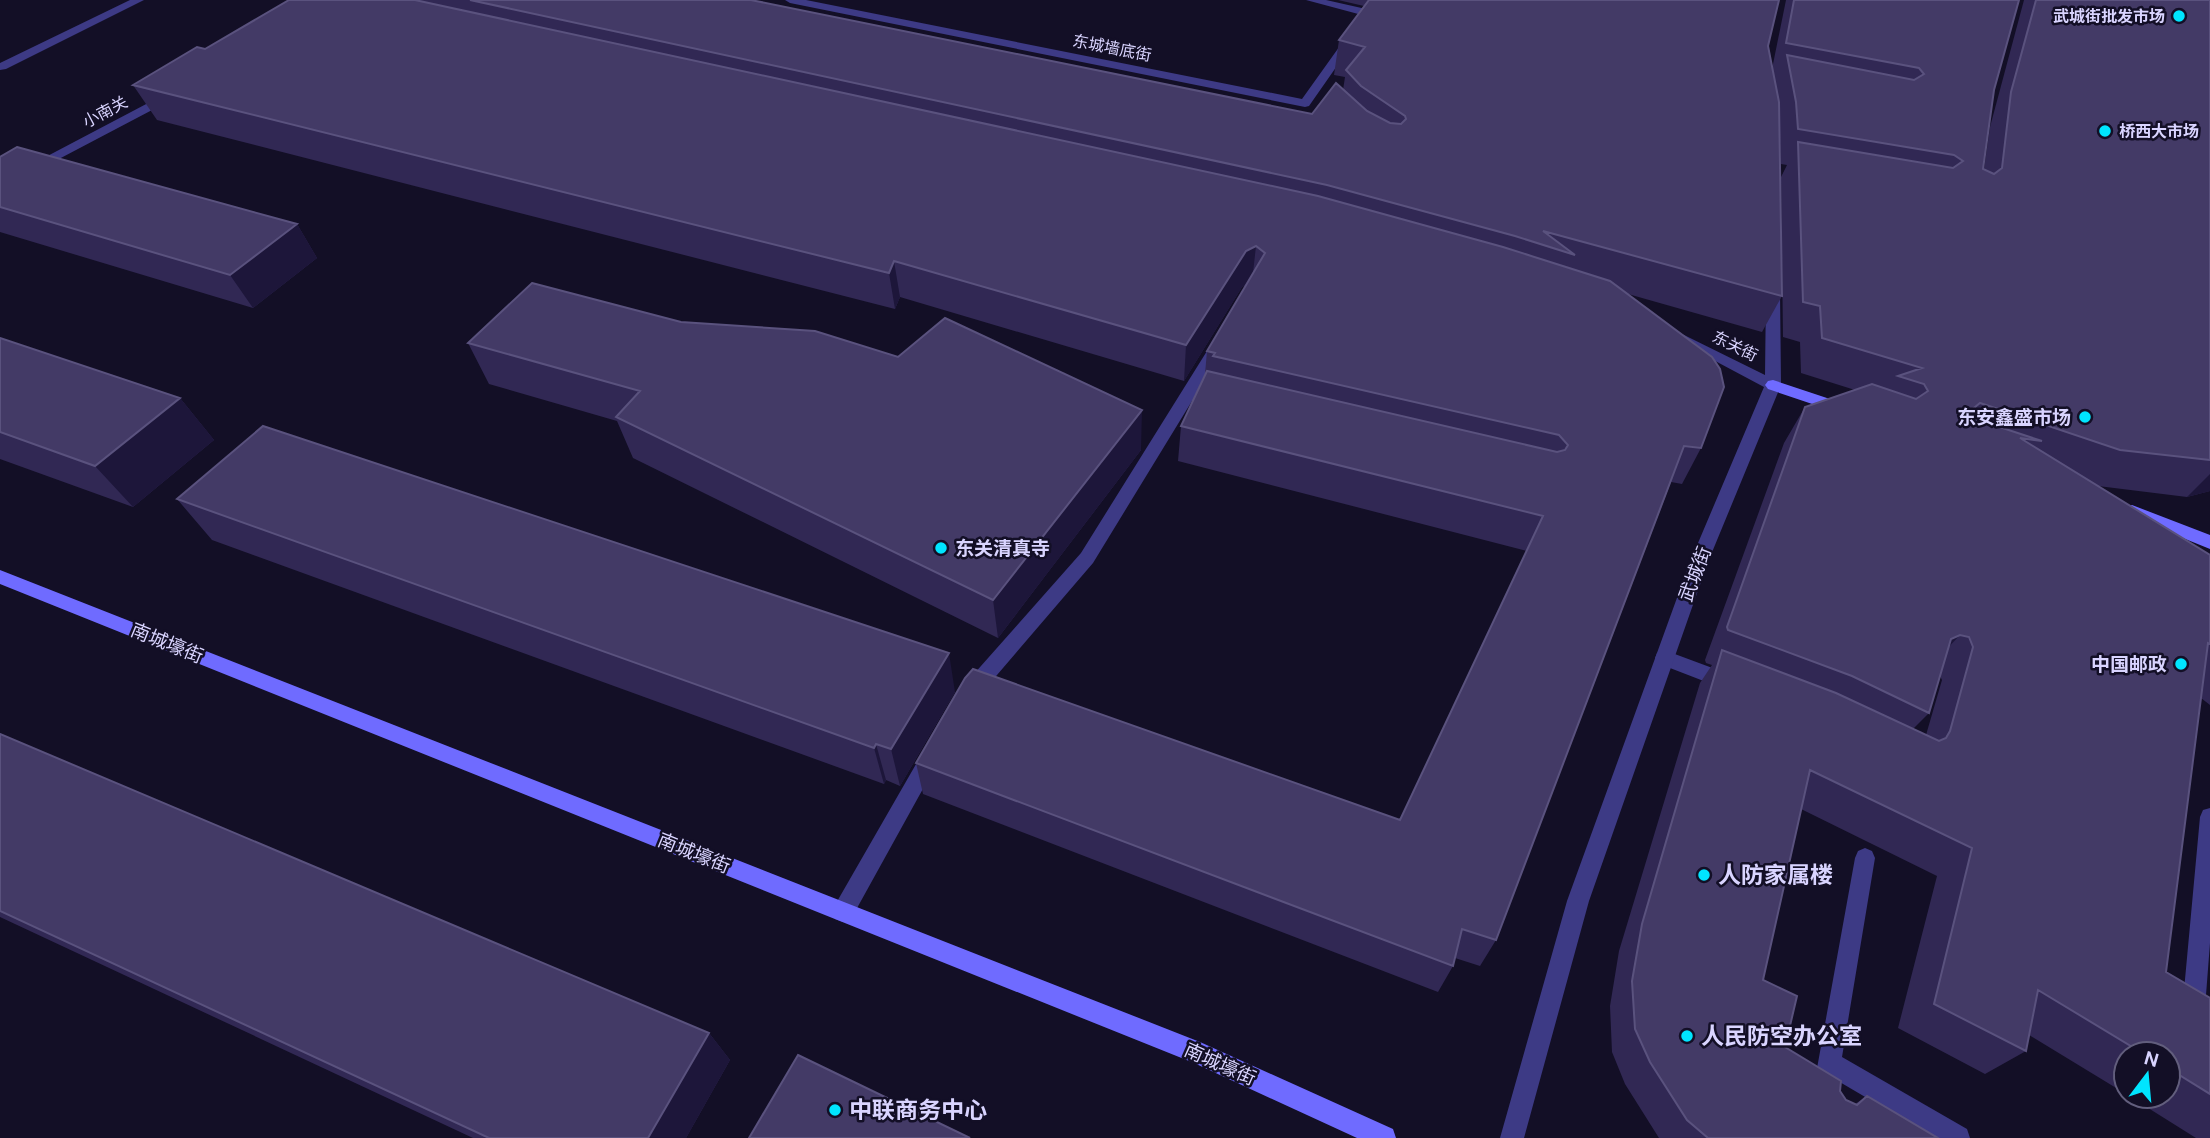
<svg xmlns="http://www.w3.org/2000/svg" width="2210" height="1138" viewBox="0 0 2210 1138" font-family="'DM Sans','Noto Sans SC',sans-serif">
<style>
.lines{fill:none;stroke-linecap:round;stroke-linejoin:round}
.lane{fill:#3d3a85;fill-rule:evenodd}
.street{fill:#3d3a85;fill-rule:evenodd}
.secondary{fill:#6f6bff;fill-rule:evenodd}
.wall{fill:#312854;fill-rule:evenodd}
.shaded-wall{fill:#1d163a}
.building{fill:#433a66;stroke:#5a527e;stroke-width:2}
.poi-dot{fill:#00e5ff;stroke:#130f26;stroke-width:2.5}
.labels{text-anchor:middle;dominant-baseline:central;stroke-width:5;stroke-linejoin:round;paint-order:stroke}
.far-poi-label{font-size:16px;font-weight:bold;fill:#d9d4ff;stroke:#130f26;text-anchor:end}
.far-street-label{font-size:16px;fill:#d9d4ff;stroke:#130f26}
.poi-label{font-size:19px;font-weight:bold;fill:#d9d4ff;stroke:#130f26;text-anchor:end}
.street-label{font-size:19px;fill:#d9d4ff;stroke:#130f26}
.near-poi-label{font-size:23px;font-weight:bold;fill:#d9d4ff;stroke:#130f26;text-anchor:start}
</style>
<rect width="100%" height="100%" fill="#130f26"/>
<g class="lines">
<!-- lane -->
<path class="lane" d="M130 0H144L6 69 0 70V63Z
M1664 650 1734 676 1736 682 1734 688 1727 690 1657 663 1655 658 1657 653Z
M2210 808V943L2206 995 2210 998V1022L2186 1009 2183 1001 2200 817 2203 810Z"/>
<!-- street -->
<path class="street" d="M785 0H806L1302 99 1362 15 1306 0H1326L1366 9 1373 0H1383L1309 106 1305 107 790 3Z
M169 92 173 93V99L0 190V181Z
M1773 286 1780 291 1781 385 1708 562 1589 901 1524 1138H1500L1567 901 1690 562 1764 387 1672 338 1679 333 1684 335 1765 375 1766 291Z
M1217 341 1224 346 1197 392 1222 398 1224 402 1222 406 1216 407 1192 401 1093 563 979 696 972 698 965 696 963 690 965 684 1081 553 1212 343Z
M930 749 937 752 940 758 851 919 843 922 835 919 832 912 835 905 923 752Z
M1865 848 1872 851 1875 858 1842 1057 1967 1129 1970 1138H1935L1838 1081 1832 1104 1824 1108 1816 1104 1812 1096 1855 858 1858 851Z"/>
<!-- secondary -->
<path class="secondary" d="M1773 380 1848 405 1850 409 1842 414 1768 389 1765 385 1768 381Z
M2132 505 2210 535V549L2126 515 2124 511 2126 507Z
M0 570 1200 1042 1393 1129 1396 1138H1357L1194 1063 0 584Z"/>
</g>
<!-- wall -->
<path class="wall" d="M289 0H751L1312 114 1343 90 1345 77 1334 75 1339 40 1364 6 1338 0H1779L1768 46 1772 69 1786 0H2019L1994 90 1983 169H1984L1990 127 2024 0H2210V491L2187 497 2098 486 2210 555V705L2201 698 2166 972 2210 998V1138H2196L2129 1096H2168V1054H2126V1094L2029 1035 2026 1051 1985 1074 1898 1028 1937 876 1801 809 1763 980 1785 1047 1840 1091 1846 1100 1855 1104 1867 1096 1938 1138H1659L1625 1084 1612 1052 1610 1006 1619 951 1700 683 1712 665 1706 663 1705 660 1784 443 1805 407 1855 390 1801 373 1800 342 1783 337 1781 177 1787 165 1781 164 1780 137 1782 296 1762 332 1628 294 1701 448 1682 484 1671 482 1496 940 1480 966 1455 958 1453 966 1438 992 923 794 916 763 1400 820 1527 551 1178 461 1181 426 1205 374 1207 351 1246 285 1242 287 1184 381 900 297 895 309 157 120 133 85 205 49ZM1940 676 1942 680 1926 735 1913 729 1929 713Z
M0 157 297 224 317 258 253 308 0 232Z
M0 338 180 398 214 440 133 507 0 459Z
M468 343 1141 450 998 638 633 458 617 421 489 384Z
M177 499 955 692 900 786 886 780 884 784 212 540Z
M0 734 709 1033 730 1060 686 1138H473L0 917Z"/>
<!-- shaded-wall -->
<path class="shaded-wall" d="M297 224 317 258 253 308 230 275Z
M1256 246 1252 282 1242 287 1184 381 1186 345 1246 251Z
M894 261 900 297 895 309 889 273Z
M180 398 214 440 133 507 95 466Z
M1980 403 1953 439 1968 413Z
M1142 410 1141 450 998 638 993 600Z
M2210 474V491L2187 497Z
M1960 635 1929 668 1951 639Z
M949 653 955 692 900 786 891 749Z
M876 744 886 780 884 784 874 748Z
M709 1033 730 1060 686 1138H648Z"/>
<!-- building -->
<path class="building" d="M289 0H415L1318 196 1503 247 1610 281 1712 357 1720 369 1724 387 1701 448 1684 446 1496 940 1462 929 1453 966 916 763 965 678 973 669 1400 820 1543 516 1181 426 1207 371 1557 452 1565 450 1568 445 1559 435 1213 356 1215 353 1207 351 1265 253 1256 246 1246 251 1186 345 894 261 889 273 133 85 197 47 205 49Z
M470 0H751L1312 114 1336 83 1367 111 1390 123 1401 124 1406 119 1405 116 1361 86 1346 70 1365 47 1339 40 1369 0H1779L1768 46 1779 102 1782 296 1543 231 1575 255 1515 236 1327 185Z
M1794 0H2019L1994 90 1983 169 1994 174 2002 168 2011 92 2036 0H2210V460L2120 450 1980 403 1968 413 1972 418 2042 441 2020 438 2210 555V644L2208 643 2166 972 2210 998V1094L2168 1068V1054H2144L2038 990 2026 1051 1934 1004 1972 848 1810 770 1763 980 1797 996 1785 1047 1841 1081 1840 1091 1846 1100 1857 1105 1867 1096 1938 1138H1708L1687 1120 1650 1062 1635 1029 1632 981 1642 924 1722 650 1836 693 1939 741 1946 738 1950 731 1973 647 1969 637 1960 635 1951 639 1929 713 1852 676 1728 630 1727 627 1805 407 1872 384 1916 399 1928 391 1924 384 1898 376 1922 368 1822 338 1820 306 1803 302 1798 142 1953 168 1963 161 1954 155 1798 129 1796 102 1787 55 1914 80 1924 74 1919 68 1786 43Z
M17 147 297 224 230 275 0 207V157Z
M532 283 681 322 815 331 898 357 945 318 1142 410 993 600 616 417 640 391 468 343Z
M0 338 180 398 95 466 0 432Z
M263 426 949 653 891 749 876 744 874 748 177 499Z
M0 734 709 1033 648 1138H489L0 911Z
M798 1055 970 1138H749Z"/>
<!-- markers -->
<g class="poi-dot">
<circle cx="2179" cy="16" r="7"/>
<circle cx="2105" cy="131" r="7"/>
<circle cx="2085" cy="417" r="7"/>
<circle cx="941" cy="548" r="7"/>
<circle cx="2181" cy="664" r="7"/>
<circle cx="1704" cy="875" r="7"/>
<circle cx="1687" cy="1036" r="7"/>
<circle cx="835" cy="1110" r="7"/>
</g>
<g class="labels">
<!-- far-poi labels -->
<g class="far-poi-label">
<text x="2165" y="16">武城街批发市场</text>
<text x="2119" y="131" text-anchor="start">桥西大市场</text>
</g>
<!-- far-street labels -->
<g class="far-street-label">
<text transform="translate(1112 48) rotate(11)">东城墙底街</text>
<text transform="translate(105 112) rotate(-28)">小南关</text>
<text transform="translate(1735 346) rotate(26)">东关街</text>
</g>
<!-- poi labels -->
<g class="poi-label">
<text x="2071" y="417">东安鑫盛市场</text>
<text x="955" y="548" text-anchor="start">东关清真寺</text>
<text x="2167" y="664">中国邮政</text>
</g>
<!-- street labels -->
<g class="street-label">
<text transform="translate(1695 574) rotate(-69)">武城街</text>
<text transform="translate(167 643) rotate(22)">南城壕街</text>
<text transform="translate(694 853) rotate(22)">南城壕街</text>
<text transform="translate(1220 1064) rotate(24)">南城壕街</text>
</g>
<!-- near-poi labels -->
<g class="near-poi-label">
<text x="1718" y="875">人防家属楼</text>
<text x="1701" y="1036">人民防空办公室</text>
<text x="849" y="1110">中联商务中心</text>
</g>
</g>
<!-- north arrow -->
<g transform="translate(2147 1075) rotate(16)"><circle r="33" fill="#130f26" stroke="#625e7d" stroke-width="2"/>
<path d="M0-5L12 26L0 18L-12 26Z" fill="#00e5ff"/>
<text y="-10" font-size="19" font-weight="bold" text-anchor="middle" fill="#d9d4ff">N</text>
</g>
</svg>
